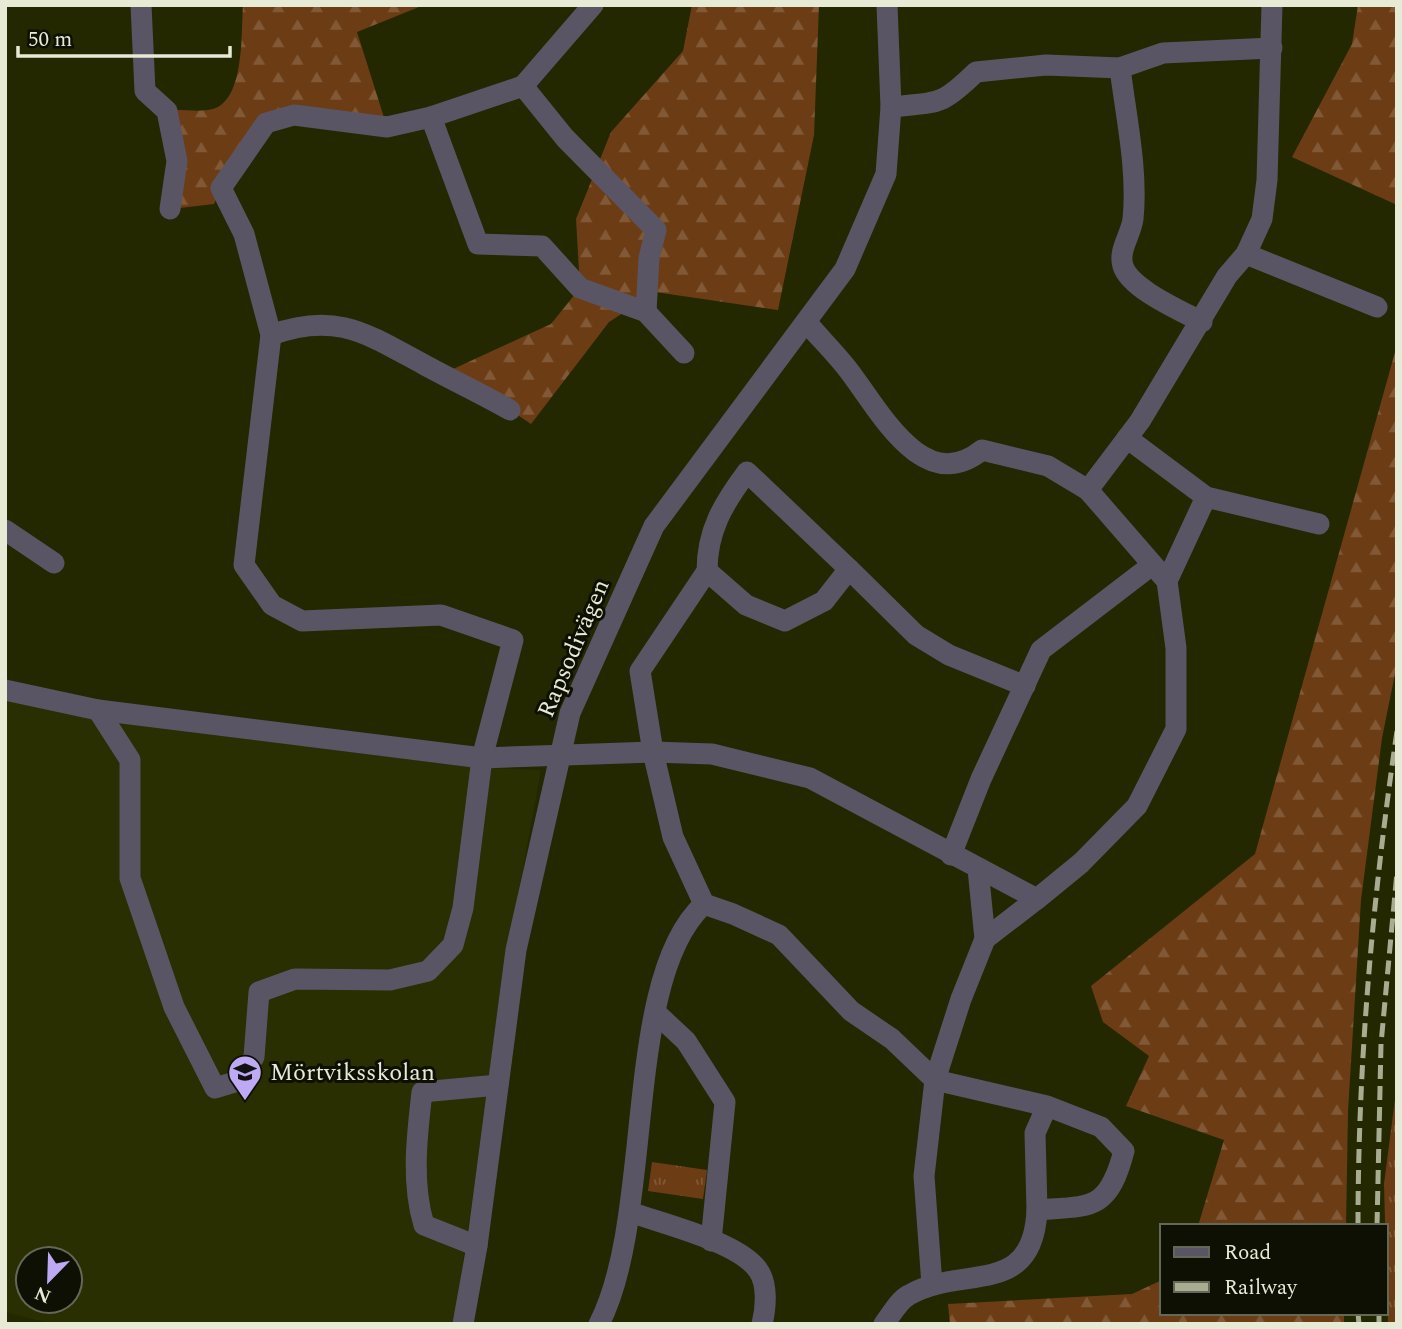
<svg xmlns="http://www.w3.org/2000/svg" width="1402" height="1329" font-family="Spectral,serif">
<defs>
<pattern id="grass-tufts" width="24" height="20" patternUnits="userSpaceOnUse" patternTransform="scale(1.75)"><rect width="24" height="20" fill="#6c3d15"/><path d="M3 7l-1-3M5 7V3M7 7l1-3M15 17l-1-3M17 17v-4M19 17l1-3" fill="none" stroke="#815936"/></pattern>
<pattern id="forest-firs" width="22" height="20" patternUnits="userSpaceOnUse" patternTransform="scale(1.75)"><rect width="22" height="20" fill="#6c3d15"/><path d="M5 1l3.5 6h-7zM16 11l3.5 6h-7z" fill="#815936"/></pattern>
</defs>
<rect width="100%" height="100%" fill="#232801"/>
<path fill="#292f00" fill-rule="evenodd" d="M5,699l86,19 378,49 72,3 -32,176 -55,378h-401l-48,-12zM28,1259h42v42h-42z"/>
<g fill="url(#grass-tufts)">
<polygon points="1397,1084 1397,1324 1388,1324 1384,1184"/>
<polygon points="652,1162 707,1170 703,1199 648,1191"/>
</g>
<g fill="url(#forest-firs)">
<path d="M243,5h181l-67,27 30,95 -121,-4 -45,65 -7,16 -43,5 4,-99c12,0 27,2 38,-1 32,-9 28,-77 30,-104z"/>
<polygon points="692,5 819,5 814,135 778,310 655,292 609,322 531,424 451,370 551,324 580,288 576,219 611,132 683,51"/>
<polygon points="1358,5 1397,5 1397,205 1292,157 1352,44"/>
<polygon points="1397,345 1397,664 1382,738 1361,900 1348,1111 1346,1226 1198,1226 1224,1140 1126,1106 1149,1056 1103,1022 1091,986 1255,854"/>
<polygon points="1162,1280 1162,1313 1344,1313 1344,1324 950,1324 948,1304 1132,1294"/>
</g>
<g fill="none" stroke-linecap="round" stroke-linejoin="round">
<g stroke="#595565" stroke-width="21">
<polyline points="141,5 145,91 167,111 177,161 170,209"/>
<path d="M1120,68c6,49 18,102 13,151 -2,16 -15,31 -10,47 7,23 59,45 79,56"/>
<polyline points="523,86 593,5"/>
<path d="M891,107c49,-5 50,-1 85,-35l70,-7 74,3 43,-15 109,-5"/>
<polyline points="431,117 523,86 565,138 656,230 649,258 646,312"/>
<polyline points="1246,254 1377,307"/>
<path d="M271,335c65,-24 96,-1 152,29 29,16 59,30 87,46"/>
<polyline points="1127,438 1206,497 1319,524"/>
<polyline points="1088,490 1140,421 1227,276 1246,254 1262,219 1267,180 1272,5"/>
<polyline points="5,530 54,563"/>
<polyline points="849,569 916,635 949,655 1025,686"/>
<polyline points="1167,581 1206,497"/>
<path d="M5,690l93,20 384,48 171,-6 59,2 98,24 227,121 44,-36 56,-57 39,-77v-81l-9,-67 -79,-91 -40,-24 -66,-16c-60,48 -104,-43 -136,-83 -12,-15 -26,-29 -39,-44"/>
<polyline points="98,710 130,760 130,878 174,1007 215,1088 238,1081 254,1057 259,992 295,979 390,980 428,971 453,945 463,908 482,758 513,640 441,615 302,621 272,605 244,565 271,335 244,234 221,188 266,123 294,115 387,127 431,117 478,244 542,246 580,288 646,312 684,353"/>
<polyline points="951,855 981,779 1041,650 1152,565"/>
<path d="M704,904l-31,-67 -20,-85 -13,-81 67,-100 39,34 39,16 39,-20 25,-32 -102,-97c-24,32 -40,59 -40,99"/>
<polyline points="985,939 1037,899"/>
<polyline points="656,1013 686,1041 725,1102 711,1241"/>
<path d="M630,1212c33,12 109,30 128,58 10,14 8,38 4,54"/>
<path d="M477,1246l-53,-21c-13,-43 -7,-89 -2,-133l76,-7"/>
<polyline points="932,1285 924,1176 935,1080 961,999 985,939 978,869"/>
<polyline points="463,1324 477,1246 516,950 570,713 654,526 845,269 886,174 891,107 887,5"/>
<path d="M599,1324c56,-108 23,-345 105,-420l29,10 46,21 72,76 41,28 43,41 112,26 54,21 23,24c-16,60 -32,55 -87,59l-2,-77 12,-27"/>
<path d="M884,1324c7,-9 15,-24 25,-29 54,-31 124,4 128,-85"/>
</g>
<g stroke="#a8ad91" stroke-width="5" stroke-dasharray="14 7" stroke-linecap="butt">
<path d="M1358,1226c0,-166 15,-331 39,-495"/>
<polyline points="1377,1226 1381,1044 1397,872"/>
<polyline points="1358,1313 1359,1324"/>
<polyline points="1379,1313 1379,1324"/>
</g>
</g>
<defs>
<g id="school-pin" transform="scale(1.75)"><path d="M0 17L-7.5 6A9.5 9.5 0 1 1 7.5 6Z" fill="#bea9f4" stroke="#0d1002"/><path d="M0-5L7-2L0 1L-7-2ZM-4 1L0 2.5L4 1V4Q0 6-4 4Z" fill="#111"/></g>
</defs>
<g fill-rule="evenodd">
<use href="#school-pin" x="245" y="1072"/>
</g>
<g text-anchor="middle" stroke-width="6" stroke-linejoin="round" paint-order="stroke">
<g font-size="24" fill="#e7ebd5" stroke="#0d1002">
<text transform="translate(573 648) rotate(-67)" y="8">Rapsodivägen</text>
</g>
<g font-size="24" fill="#e7ebd5" stroke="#0d1002" text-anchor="start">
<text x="270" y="1080">Mörtviksskolan</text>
</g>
</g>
<rect width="1402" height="1329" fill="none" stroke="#e7ebd5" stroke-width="14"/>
<rect x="1160" y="1224" width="228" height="91" fill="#0d1002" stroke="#646856" stroke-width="2"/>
<rect x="1174" y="1247" width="35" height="10" fill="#595565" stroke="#646856" stroke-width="2"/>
<text x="1224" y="1259" font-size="21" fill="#e7ebd5">Road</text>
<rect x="1174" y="1282" width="35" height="10" fill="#a8ad91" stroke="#646856" stroke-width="2"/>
<text x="1224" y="1294" font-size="21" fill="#e7ebd5">Railway</text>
<g transform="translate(49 1280) rotate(203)"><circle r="33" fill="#0d1002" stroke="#646856" stroke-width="2"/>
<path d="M0-5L12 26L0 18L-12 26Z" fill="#bea9f4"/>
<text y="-10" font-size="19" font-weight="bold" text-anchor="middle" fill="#e7ebd5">N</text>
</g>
<path d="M18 46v10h212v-10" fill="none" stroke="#e7ebd5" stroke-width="3.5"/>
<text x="28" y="46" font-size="21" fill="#e7ebd5" stroke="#0d1002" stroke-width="5" paint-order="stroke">50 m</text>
</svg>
